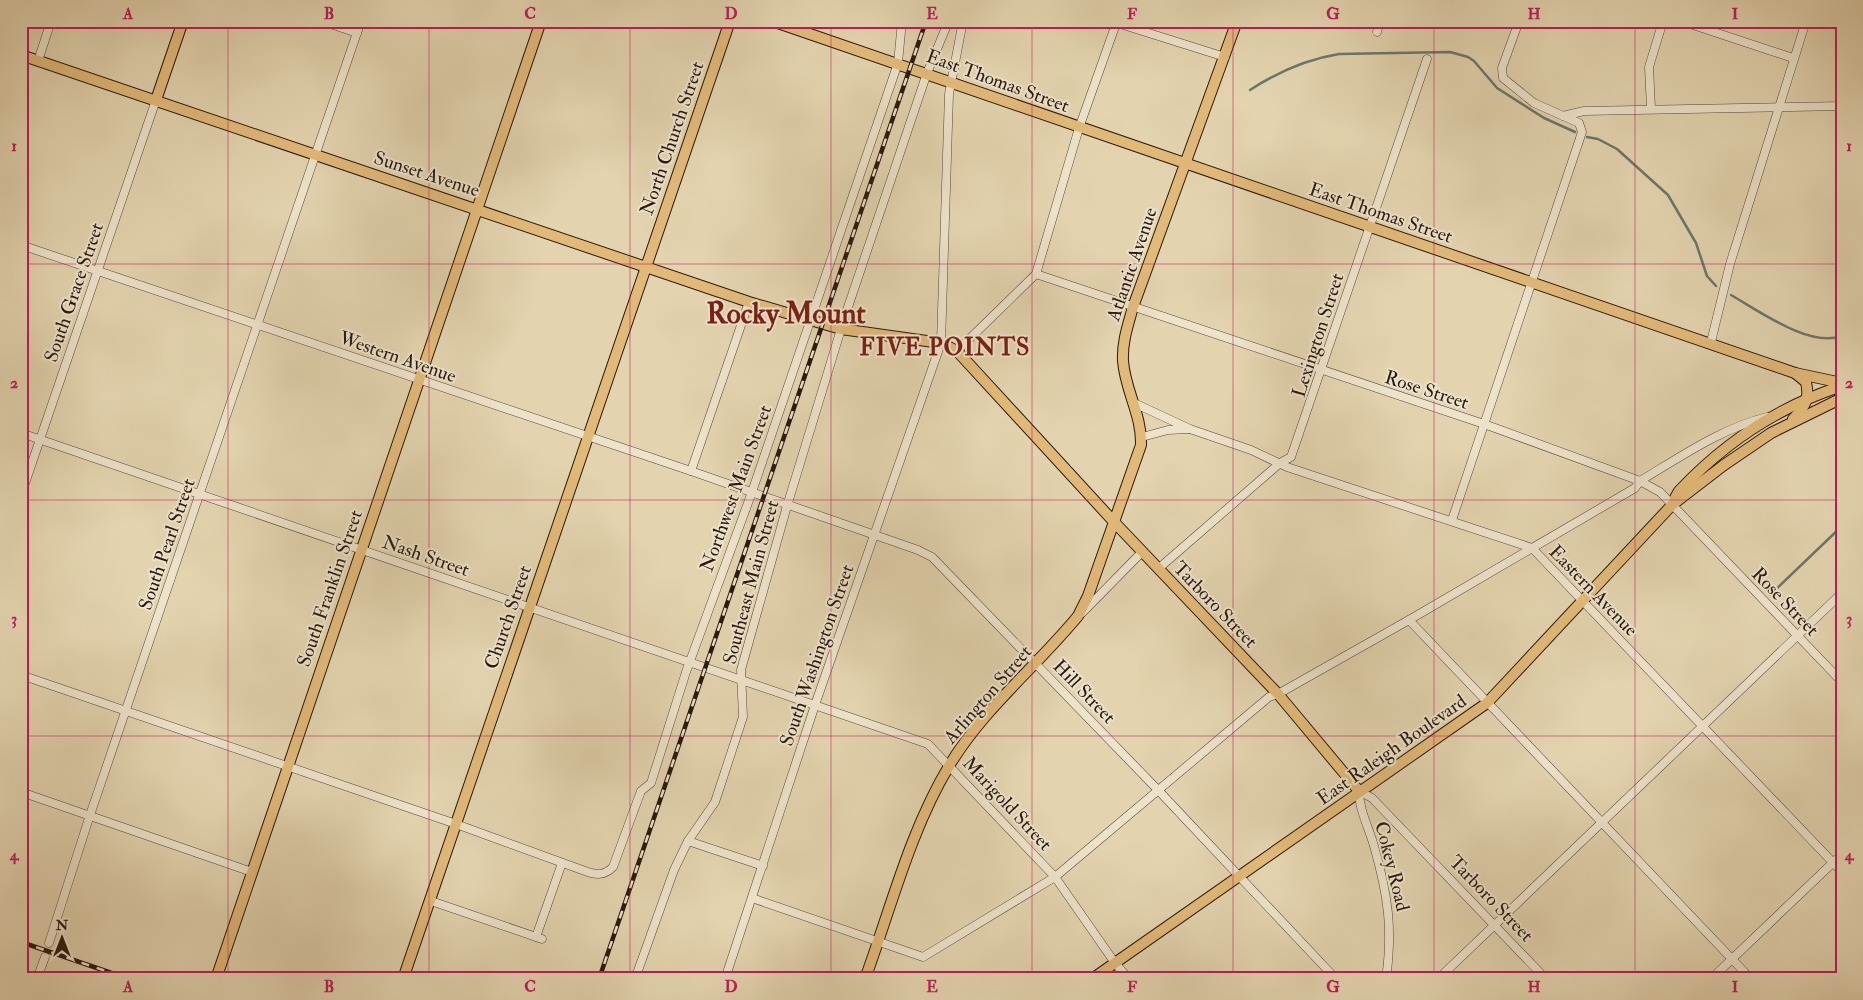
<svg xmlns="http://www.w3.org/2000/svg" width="1863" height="1000" font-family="'IM FELL Double Pica',serif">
<rect width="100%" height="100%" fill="#e3d4af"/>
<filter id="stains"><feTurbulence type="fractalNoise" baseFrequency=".004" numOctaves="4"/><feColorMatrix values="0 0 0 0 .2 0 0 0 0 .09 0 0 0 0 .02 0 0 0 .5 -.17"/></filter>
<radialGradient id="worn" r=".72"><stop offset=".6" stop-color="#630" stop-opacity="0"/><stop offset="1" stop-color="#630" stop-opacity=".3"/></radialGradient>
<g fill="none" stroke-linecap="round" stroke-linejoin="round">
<g stroke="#6a786d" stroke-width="2.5">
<path d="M1250,90c26,-17 58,-31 89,-36l111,-2 18,5 6,4 23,27 47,30 31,14"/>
<polyline points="1587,137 1598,139 1617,149 1668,195 1696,243 1707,276 1716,286"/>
<path d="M1731,295c28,16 79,53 111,41"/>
<polyline points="1770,595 1842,526"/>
</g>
<g stroke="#584737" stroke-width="9">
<g id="minor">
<polyline points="322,21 357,33"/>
<polyline points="1681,21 1793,58"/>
<polyline points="1827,21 1842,25"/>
<polyline points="1117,23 1225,57"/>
<polyline points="1377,32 1380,21"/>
<polyline points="38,61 51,21"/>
<polyline points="1651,108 1649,67 1663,21"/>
<polyline points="1563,116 1584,111 1842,106"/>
<polyline points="21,245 691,471 918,550 932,557 1158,790 1336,979"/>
<polyline points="1036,274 1079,128 1117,21"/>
<polyline points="1711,342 1730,264 1806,21"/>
<polyline points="957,351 1036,274 1484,424 1640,481 1660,492 1842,682"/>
<polyline points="1134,403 1190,429 1251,450 1287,467 1532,548 1842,872"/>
<polyline points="21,433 928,744 1055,877 1115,963 1129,979"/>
<polyline points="1142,437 1168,430 1189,429"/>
<polyline points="691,471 749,302"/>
<polyline points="21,495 156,100"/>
<polyline points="1452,520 1582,132 1579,123 1534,103 1503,78 1502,68 1519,21"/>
<polyline points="1158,569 1280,463 1291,457 1427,59"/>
<polyline points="1082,613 1142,552"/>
<polyline points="1409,620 1751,979"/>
<path d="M21,675l435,149 129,47c11,4 19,5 28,-4l28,-76 10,-8 35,-111 66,-180 146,-429 4,-42"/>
<polyline points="21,792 252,872"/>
<polyline points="688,841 763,866"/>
<path d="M752,898l171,59 132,-80 214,-180 9,-3 131,-74 226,-132 5,-7c40,-24 82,-53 127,-64"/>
<polyline points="431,901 542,939"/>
<polyline points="536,937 562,863"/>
<polyline points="49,943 90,815 361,21"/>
<polyline points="37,979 45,957"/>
<polyline points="635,979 674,870 688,841 715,802 743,717 741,670 787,506 845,316 927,73 947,25 951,23 963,25"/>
<polyline points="725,979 815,705 941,343 949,94 963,21"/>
<path d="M1386,979c7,-50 2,-84 -12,-133 -5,-18 -15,-36 -15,-55l13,7 174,181"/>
<polyline points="1438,979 1842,593"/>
<polyline points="1711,979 1842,854"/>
</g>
</g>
<g stroke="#29180f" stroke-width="12">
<g id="major">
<polyline points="772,21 1795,373 1842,383"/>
<polyline points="21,55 749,302 841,329 941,343 957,351 1115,523 1278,694 1359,791"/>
<polyline points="156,100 183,21"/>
<path d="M1793,419c12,-12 17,-20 13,-37l-11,-9"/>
<path d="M1675,498l4,-7c46,-49 98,-84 163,-105"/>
<polyline points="216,979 541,21"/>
<polyline points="403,979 730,21"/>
<path d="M865,979c26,-71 45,-148 84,-213 34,-57 87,-99 129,-150l10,-20 53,-151c1,-30 -16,-55 -18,-84 -1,-19 5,-36 10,-54l104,-286"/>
<polyline points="1092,979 1487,703 1672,505 1724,465 1771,433 1842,398"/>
</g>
</g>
<use href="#minor" stroke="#ede3cb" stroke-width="8"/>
<use href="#major" stroke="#e2ba78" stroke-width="10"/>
<g stroke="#29180f" stroke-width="4.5">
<g id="rail">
<polyline points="21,942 129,979"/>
<polyline points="599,979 926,21"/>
</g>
</g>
<use href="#rail" stroke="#ede3cb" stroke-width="2.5" stroke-dasharray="8" stroke-linecap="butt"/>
</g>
<path fill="none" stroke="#c2185b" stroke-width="1" stroke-opacity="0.55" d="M228,21v958M429,21v958M630,21v958M831,21v958M1032,21v958M1233,21v958M1434,21v958M1635,21v958M21,264h1821M21,500h1821M21,736h1821"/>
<g text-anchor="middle" stroke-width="4" stroke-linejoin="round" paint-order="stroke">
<g font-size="19" fill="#29180f" stroke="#ede3cb">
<text transform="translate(998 80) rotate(20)" y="7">East Thomas Street</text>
<text transform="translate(671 138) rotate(-71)" y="7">North Church Street</text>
<text transform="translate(427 173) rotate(18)" y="7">Sunset Avenue</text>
<text transform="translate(1381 212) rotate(19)" y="7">East Thomas Street</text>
<text transform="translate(1131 264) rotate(-71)" y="7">Atlantic Avenue</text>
<text transform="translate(73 292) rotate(-71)" y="7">South Grace Street</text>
<text transform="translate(1317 335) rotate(-72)" y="7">Lexington Street</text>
<text transform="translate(398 356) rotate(19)" y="7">Western Avenue</text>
<text transform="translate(1427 389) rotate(18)" y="7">Rose Street</text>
<text transform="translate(735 488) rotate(-70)" y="7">Northwest Main Street</text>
<text transform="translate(166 544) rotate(-71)" y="7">South Pearl Street</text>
<text transform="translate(426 555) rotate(19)" y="7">Nash Street</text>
<text transform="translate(750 582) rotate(-75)" y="7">Southeast Main Street</text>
<text transform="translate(329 588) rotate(-71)" y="7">South Franklin Street</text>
<text transform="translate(1594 590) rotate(46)" y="7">Eastern Avenue</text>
<text transform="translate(1786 601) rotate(46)" y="7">Rose Street</text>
<text transform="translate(1216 604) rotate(46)" y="7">Tarboro Street</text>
<text transform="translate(507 617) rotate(-71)" y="7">Church Street</text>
<text transform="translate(816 655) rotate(-71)" y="7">South Washington Street</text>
<text transform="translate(1085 691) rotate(46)" y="7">Hill Street</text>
<text transform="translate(987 694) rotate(-49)" y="7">Arlington Street</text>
<text transform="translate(1391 749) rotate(-35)" y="7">East Raleigh Boulevard</text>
<text transform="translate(1008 803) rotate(47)" y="7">Marigold Street</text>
<text transform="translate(1393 866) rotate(76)" y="7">Cokey Road</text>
<text transform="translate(1492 898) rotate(46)" y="7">Tarboro Street</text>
</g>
<g font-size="24" font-weight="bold" letter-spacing="1" fill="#7a1f14" stroke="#ede3cb">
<text x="945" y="355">FIVE POINTS</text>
</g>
<g font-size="29" font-weight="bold" fill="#7a1f14" stroke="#ede3cb">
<text x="786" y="323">Rocky Mount</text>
</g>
</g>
<rect width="1863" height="1000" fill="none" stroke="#e3d4af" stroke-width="55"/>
<g transform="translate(62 938)" stroke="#ede3cb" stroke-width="4" paint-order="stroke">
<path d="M0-4L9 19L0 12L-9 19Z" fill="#29180f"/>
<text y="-8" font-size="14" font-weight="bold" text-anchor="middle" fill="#29180f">N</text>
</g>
<rect x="28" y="28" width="1808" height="944" fill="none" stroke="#c2185b" stroke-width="2"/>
<g font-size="16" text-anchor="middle" font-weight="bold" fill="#c2185b">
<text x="128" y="19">A</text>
<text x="329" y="19">B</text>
<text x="530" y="19">C</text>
<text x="731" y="19">D</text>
<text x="932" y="19">E</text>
<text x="1132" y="19">F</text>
<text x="1333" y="19">G</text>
<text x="1534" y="19">H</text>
<text x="1735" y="19">I</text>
<text x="14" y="151">1</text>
<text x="1849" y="151">1</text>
<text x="14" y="388">2</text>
<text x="1849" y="388">2</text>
<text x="14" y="624">3</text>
<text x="1849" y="624">3</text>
<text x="14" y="860">4</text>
<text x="1849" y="860">4</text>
<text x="128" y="992">A</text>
<text x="329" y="992">B</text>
<text x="530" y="992">C</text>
<text x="731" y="992">D</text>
<text x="932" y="992">E</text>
<text x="1132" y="992">F</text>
<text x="1333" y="992">G</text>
<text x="1534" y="992">H</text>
<text x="1735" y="992">I</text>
</g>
<rect width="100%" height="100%" filter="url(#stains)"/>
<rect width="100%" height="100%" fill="url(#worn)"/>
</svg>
